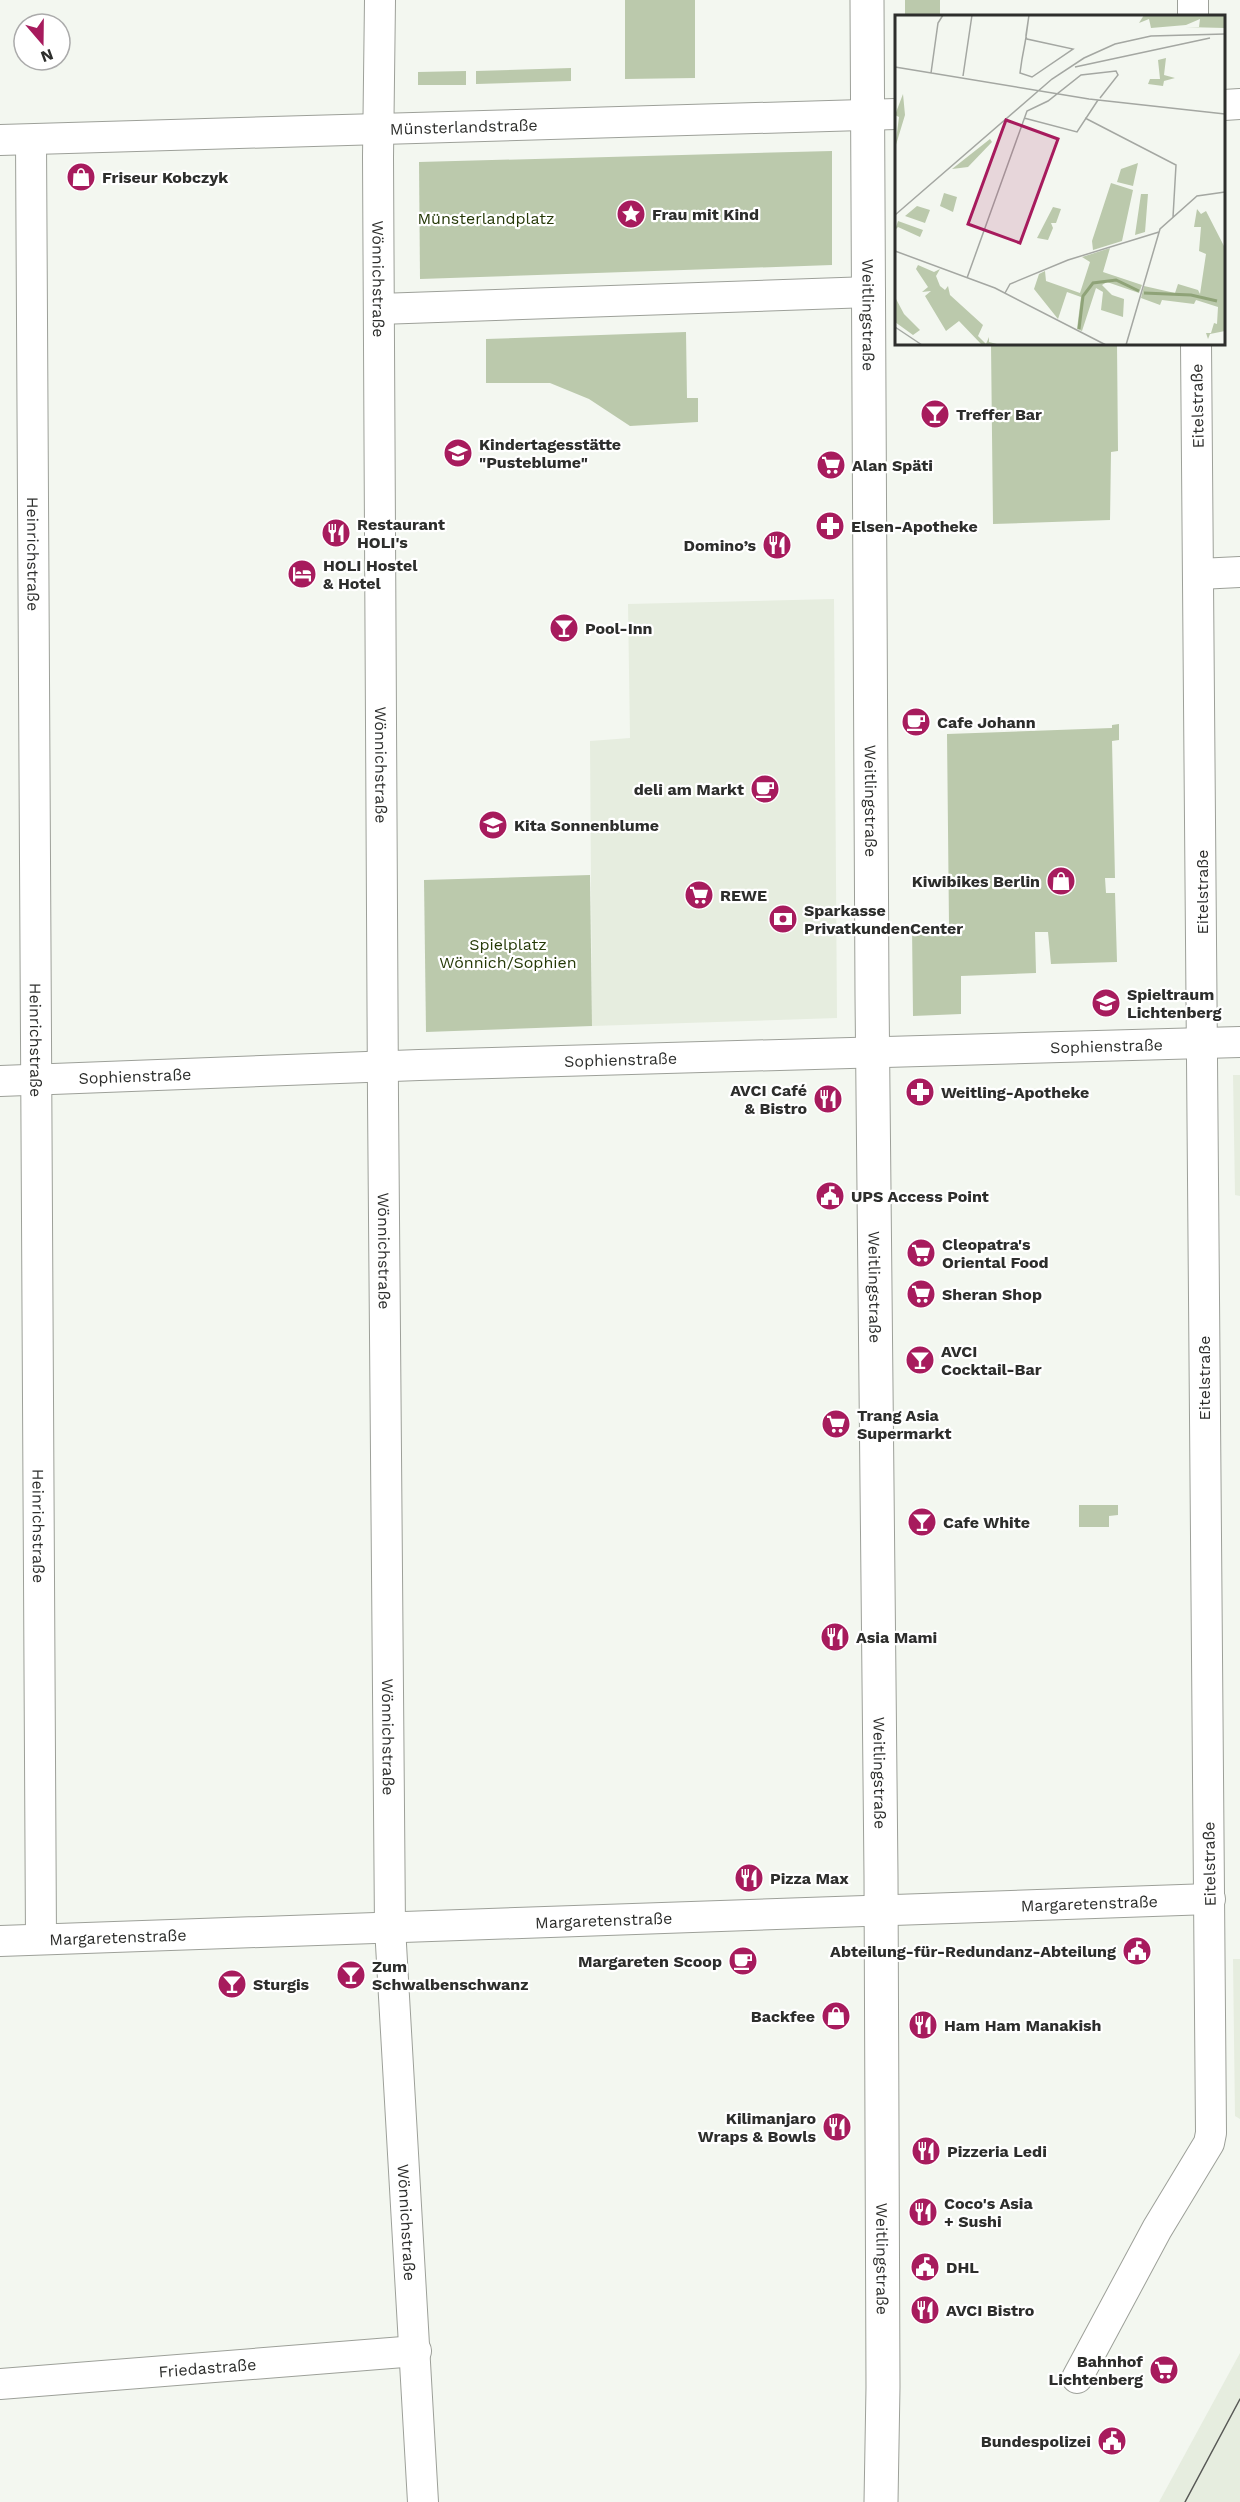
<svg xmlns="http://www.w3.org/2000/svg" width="1240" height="2502" font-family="'Work Sans',sans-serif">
<rect width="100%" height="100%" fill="#f3f7f0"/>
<g fill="#e6eddf">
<polygon points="834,599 837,1018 592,1026 590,741 630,738 628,604"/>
<polygon points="1233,1075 1240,1075 1240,1196 1235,1195"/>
<polygon points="1233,1959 1240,1959 1240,2123 1240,2119 1235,2116"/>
<polygon points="1240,2353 1240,2502 1159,2502"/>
</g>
<g fill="#bbc9ac">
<polygon points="625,0 695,0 695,78 625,79"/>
<rect x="905" y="0" width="35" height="16"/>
<polygon points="571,68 571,81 476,84 476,71"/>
<polygon points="466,71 466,85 418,85 418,72"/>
<polygon points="832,151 832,265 420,279 419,162"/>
<polygon points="686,332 687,398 698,398 698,422 630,426 589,399 550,383 486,383 486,339"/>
<polygon points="991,344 1117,344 1118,451 1111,452 1110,520 993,524"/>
<polygon points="1119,724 1119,740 1112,741 1115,878 1105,878 1106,893 1115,893 1117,962 1051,964 1048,932 1035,932 1036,973 961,976 961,1014 913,1016 912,926 949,925 947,734 1112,728 1112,725"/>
<polygon points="590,875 592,1026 426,1032 424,880"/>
<polygon points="1079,1505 1118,1505 1118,1515 1109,1516 1109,1527 1079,1527"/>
</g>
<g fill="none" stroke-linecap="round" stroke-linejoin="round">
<g stroke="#9da099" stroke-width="32">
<g id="street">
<path id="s1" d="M380,0l-2,157 5,942 7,828 33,575"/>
<polyline points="1193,0 1193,16"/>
<polyline points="1224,105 1240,104"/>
<path id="s2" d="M0,140l896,-26"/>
<path id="s3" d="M31,140l10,1799"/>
<polyline points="379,309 870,292"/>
<polyline points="1199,574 1240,572"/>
<path id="s4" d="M0,1081l419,-16 821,-23"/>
<path id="s5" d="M0,1941l1210,-42"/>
<polyline points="1077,2378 1157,2229 1209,2143 1211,2133 1196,344"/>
<path id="s6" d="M0,2384l416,-33"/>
</g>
</g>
<g stroke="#9da099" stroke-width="35">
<g id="secondary">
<path id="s7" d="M867,0l5,995 9,881 2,511 -2,115"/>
</g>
</g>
<use href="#street" stroke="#fff" stroke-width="30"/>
<use href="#secondary" stroke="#fff" stroke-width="33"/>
<polyline stroke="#575855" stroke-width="1.5" points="1185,2502 1240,2399"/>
</g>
<defs>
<g id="shop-disc" transform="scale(1.5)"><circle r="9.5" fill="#a71b5d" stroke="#fff"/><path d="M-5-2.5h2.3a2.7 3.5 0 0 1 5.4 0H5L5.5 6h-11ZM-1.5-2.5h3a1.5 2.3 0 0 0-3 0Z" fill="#fff"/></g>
<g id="sight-disc" transform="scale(1.5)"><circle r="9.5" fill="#a71b5d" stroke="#fff"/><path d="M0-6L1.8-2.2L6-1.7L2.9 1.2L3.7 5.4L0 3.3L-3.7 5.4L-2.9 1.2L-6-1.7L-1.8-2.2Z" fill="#fff"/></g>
<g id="bar-disc" transform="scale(1.5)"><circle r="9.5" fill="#a71b5d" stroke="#fff"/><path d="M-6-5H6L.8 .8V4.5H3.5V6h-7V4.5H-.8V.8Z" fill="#fff"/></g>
<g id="school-disc" transform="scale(1.5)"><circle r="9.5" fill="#a71b5d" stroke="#fff"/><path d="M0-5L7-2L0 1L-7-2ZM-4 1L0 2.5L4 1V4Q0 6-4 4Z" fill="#fff"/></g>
<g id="supermarket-disc" transform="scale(1.5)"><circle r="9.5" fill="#a71b5d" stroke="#fff"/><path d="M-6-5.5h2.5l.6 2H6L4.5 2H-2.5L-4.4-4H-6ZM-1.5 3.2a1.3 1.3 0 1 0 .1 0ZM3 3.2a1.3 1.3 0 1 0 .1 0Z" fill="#fff"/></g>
<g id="pharmacy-disc" transform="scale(1.5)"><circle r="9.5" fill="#a71b5d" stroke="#fff"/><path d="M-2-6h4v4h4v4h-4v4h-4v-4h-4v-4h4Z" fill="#fff"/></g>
<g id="restaurant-disc" transform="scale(1.5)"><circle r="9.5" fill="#a71b5d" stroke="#fff"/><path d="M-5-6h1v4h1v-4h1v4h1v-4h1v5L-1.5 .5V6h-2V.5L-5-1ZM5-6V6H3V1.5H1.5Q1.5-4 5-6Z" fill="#fff"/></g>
<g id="hotel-disc" transform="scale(1.5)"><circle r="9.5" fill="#a71b5d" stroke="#fff"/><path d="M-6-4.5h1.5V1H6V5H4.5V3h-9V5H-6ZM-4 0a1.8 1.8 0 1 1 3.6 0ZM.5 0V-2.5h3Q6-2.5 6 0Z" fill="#fff"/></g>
<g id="cafe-disc" transform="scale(1.5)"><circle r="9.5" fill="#a71b5d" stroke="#fff"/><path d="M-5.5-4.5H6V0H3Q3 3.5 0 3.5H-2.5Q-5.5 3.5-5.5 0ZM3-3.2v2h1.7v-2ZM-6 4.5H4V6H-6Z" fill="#fff"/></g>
<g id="bank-disc" transform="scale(1.5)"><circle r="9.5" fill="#a71b5d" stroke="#fff"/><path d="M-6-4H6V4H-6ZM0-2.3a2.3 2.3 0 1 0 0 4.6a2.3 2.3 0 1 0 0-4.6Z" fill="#fff"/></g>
<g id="civic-disc" transform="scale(1.5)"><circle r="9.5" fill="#a71b5d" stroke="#fff"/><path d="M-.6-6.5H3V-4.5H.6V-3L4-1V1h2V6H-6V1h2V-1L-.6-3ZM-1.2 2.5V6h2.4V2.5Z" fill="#fff"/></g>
</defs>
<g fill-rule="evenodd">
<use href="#shop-disc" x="81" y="177"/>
<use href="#sight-disc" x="631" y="214"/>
<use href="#bar-disc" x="935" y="414"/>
<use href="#school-disc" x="458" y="453"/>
<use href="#supermarket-disc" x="831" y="465"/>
<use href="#pharmacy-disc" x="830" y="526"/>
<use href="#restaurant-disc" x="336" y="533"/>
<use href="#restaurant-disc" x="777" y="545"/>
<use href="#hotel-disc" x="302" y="574"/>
<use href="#bar-disc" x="564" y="628"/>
<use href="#cafe-disc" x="916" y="722"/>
<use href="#cafe-disc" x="765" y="789"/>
<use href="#school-disc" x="493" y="825"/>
<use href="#shop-disc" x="1061" y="881"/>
<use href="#supermarket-disc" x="699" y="895"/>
<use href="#bank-disc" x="783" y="919"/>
<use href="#school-disc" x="1106" y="1003"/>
<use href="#pharmacy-disc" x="920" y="1092"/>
<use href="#restaurant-disc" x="828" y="1099"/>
<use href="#civic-disc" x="830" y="1196"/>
<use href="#supermarket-disc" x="921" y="1253"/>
<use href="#supermarket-disc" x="921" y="1294"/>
<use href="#bar-disc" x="920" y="1360"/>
<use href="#supermarket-disc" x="836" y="1424"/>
<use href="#bar-disc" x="922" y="1522"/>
<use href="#restaurant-disc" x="835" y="1637"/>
<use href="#restaurant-disc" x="749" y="1878"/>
<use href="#civic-disc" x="1137" y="1951"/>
<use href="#cafe-disc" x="743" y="1961"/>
<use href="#bar-disc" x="351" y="1975"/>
<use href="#bar-disc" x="232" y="1984"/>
<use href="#shop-disc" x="836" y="2016"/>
<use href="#restaurant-disc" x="923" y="2025"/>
<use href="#restaurant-disc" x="837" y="2127"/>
<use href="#restaurant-disc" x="926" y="2151"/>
<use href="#restaurant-disc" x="923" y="2212"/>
<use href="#civic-disc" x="925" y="2267"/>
<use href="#restaurant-disc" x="925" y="2310"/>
<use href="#supermarket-disc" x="1164" y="2370"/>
<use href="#civic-disc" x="1112" y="2441"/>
</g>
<g text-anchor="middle" stroke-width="4.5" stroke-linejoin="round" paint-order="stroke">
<g font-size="16" fill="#2d2e2c" stroke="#fff">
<text dy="6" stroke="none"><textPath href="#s2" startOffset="464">Münsterlandstraße</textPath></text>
<text dy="6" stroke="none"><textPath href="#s1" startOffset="279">Wönnichstraße</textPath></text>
<text dy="6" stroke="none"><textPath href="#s7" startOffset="315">Weitlingstraße</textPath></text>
<text transform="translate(1197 406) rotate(-91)" y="6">Eitelstraße</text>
<text dy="6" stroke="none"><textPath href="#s3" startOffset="414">Heinrichstraße</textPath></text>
<text dy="6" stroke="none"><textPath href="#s1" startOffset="765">Wönnichstraße</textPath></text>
<text dy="6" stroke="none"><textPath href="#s7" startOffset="801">Weitlingstraße</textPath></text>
<text transform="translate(1202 892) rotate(-90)" y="6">Eitelstraße</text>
<text dy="6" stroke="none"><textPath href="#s3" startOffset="900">Heinrichstraße</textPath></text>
<text dy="6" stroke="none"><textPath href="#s4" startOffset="1107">Sophienstraße</textPath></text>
<text dy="6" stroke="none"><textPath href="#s4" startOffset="621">Sophienstraße</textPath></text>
<text dy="6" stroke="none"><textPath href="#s4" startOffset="135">Sophienstraße</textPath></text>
<text dy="6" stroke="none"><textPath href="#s1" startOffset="1251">Wönnichstraße</textPath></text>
<text dy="6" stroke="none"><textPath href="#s7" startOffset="1287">Weitlingstraße</textPath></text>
<text transform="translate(1204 1378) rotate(-90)" y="6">Eitelstraße</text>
<text dy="6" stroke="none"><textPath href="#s3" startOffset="1386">Heinrichstraße</textPath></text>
<text dy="6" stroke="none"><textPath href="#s1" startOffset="1737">Wönnichstraße</textPath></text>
<text dy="6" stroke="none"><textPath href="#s7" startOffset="1773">Weitlingstraße</textPath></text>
<text transform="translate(1209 1864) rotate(-91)" y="6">Eitelstraße</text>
<text dy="6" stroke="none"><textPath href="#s5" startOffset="1090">Margaretenstraße</textPath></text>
<text dy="6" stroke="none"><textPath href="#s5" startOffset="604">Margaretenstraße</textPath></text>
<text dy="6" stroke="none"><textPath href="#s5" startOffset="118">Margaretenstraße</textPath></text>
<text dy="6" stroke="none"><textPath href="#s1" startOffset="2223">Wönnichstraße</textPath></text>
<text dy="6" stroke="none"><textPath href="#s7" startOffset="2259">Weitlingstraße</textPath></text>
<text dy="6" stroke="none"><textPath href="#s6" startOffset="208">Friedastraße</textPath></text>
</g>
<g font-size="16" font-weight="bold" fill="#2d2e2c" stroke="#fff" text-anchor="start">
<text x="102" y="183">Friseur Kobczyk</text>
<text x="652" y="220">Frau mit Kind</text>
<text x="956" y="420">Treffer Bar</text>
<text x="479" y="450">Kindertagesstätte<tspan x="479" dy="18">"Pusteblume"</tspan></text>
<text x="852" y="471">Alan Späti</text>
<text x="357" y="530">Restaurant<tspan x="357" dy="18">HOLI's</tspan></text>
<text x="851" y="532">Elsen-Apotheke</text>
<text x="756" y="551" text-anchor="end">Domino’s</text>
<text x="323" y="571">HOLI Hostel<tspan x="323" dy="18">&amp; Hotel</tspan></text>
<text x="585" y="634">Pool-Inn</text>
<text x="937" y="728">Cafe Johann</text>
<text x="744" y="795" text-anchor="end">deli am Markt</text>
<text x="514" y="831">Kita Sonnenblume</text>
<text x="1040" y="887" text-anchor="end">Kiwibikes Berlin</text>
<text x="720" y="901">REWE</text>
<text x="804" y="916">Sparkasse<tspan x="804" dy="18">PrivatkundenCenter</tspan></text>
<text x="1127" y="1000">Spieltraum<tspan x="1127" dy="18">Lichtenberg</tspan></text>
<text x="807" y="1096" text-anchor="end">AVCI Café<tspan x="807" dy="18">&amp; Bistro</tspan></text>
<text x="941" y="1098">Weitling-Apotheke</text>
<text x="851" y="1202">UPS Access Point</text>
<text x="942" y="1250">Cleopatra's<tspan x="942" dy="18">Oriental Food</tspan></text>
<text x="942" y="1300">Sheran Shop</text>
<text x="941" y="1357">AVCI<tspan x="941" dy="18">Cocktail-Bar</tspan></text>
<text x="857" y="1421">Trang Asia<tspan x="857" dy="18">Supermarkt</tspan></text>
<text x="943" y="1528">Cafe White</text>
<text x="856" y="1643">Asia Mami</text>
<text x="770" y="1884">Pizza Max</text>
<text x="1116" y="1957" text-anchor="end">Abteilung-für-Redundanz-Abteilung</text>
<text x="722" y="1967" text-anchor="end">Margareten Scoop</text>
<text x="372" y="1972">Zum<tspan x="372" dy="18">Schwalbenschwanz</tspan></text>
<text x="253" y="1990">Sturgis</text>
<text x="815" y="2022" text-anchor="end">Backfee</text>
<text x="944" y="2031">Ham Ham Manakish</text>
<text x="816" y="2124" text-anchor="end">Kilimanjaro<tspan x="816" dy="18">Wraps &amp; Bowls</tspan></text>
<text x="947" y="2157">Pizzeria Ledi</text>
<text x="944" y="2209">Coco's Asia<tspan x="944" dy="18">+ Sushi</tspan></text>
<text x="946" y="2273">DHL</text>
<text x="946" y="2316">AVCI Bistro</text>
<text x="1143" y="2367" text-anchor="end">Bahnhof<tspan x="1143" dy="18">Lichtenberg</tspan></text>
<text x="1091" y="2447" text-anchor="end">Bundespolizei</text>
</g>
<g font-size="16" fill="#253907" stroke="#fff">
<text x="486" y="224">Münsterlandplatz</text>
<text x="508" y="950">Spielplatz<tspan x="508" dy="18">Wönnich/Sophien</tspan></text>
</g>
</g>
<g transform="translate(895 15)">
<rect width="330" height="330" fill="#f3f7f0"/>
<path d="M249,0h81v13l-40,-1h14l1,-8 -14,6 -35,3 -2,-9 -10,4zM271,43l-2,17 11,3 -11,3 -1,5 -15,-2 2,-5h10l-2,-19zM8,79l2,21 -10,33 4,-31 -4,-2zM95,124l2,3 -24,25 -16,2zM243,148l-5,23 -16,-4 4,-13zM216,168l22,7 -11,51 -29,9 -1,-9zM49,178l13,4 -4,15 -13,-6zM246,179h7l-3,38 -10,3zM22,191l13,4 -5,13 -20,-7zM158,192l8,2 -5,14h-5l2,5 -5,12 -11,-2zM302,194l4,5 5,-3 19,37v83l-15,3 -2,5 -2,-6h5l3,-10 3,1 1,-17 -22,-7 -2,4 -32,-4 -2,5 -19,-7 3,-12 31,7 3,-9 20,6 2,4 6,-40 -7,-3 2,-24h-7zM3,206l25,9 -3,7 -22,-10 -3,3zM215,233l-7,24 39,13 -3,8 -32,-11 -5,3 10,10 12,4 -1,18 -22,-7 2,-18 -7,-4 -14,43 -5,-2 4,-32 -14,-5 -9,27 -24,-30 5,-15 6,-3 1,10 34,12 10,-31 -8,-5zM23,250l16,7 6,-3 -4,7 4,10 5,4 3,-4 2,9 33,30 -5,11 8,8 3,-7v5l12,3h-19l-23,-24 -13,10 -21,-35 6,-5 -9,1 6,-5 -12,-18zM0,282l9,17 16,16 -7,5 -18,-13z" fill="#bbc9ac"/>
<path fill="none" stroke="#8fa378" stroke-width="3" d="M249,278l47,2 26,6M184,314l4,-33 10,-13 23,-3 23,11"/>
<path fill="none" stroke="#a4a7a2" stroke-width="1.5" d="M134,0l-3,20v2l1,2 46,10 -41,28 -12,-4 2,-14 3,-16 1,-6 3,-22M0,52l194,32 136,15M180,52l135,-29M36,58l7,-50 5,-8M68,61l9,-61M129,103l53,14 21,-32M190,103l91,47 -3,52M0,200l157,-136 32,-21 31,-14 36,-8 74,-2M0,236l100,37 111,57M72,263l60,-167 21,-10 33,-26 35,-4 2,4 -18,23M110,278l5,-9 58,-24 91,-28M0,312l27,18M231,330l34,-116 37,-33 28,-4"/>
<path fill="#a71b5d" fill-opacity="0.15" stroke="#a71b5d" stroke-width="3" d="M111,105l52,19 -38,104 -52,-19z"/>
<rect width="330" height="330" fill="none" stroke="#2d2e2c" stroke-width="3"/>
</g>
<g transform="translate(42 42) rotate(160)"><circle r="28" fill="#ffffff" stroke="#ababab" stroke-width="1.5"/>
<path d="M0-4.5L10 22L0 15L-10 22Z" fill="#a71b5d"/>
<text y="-9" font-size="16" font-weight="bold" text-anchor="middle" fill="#2d2e2c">N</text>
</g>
</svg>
